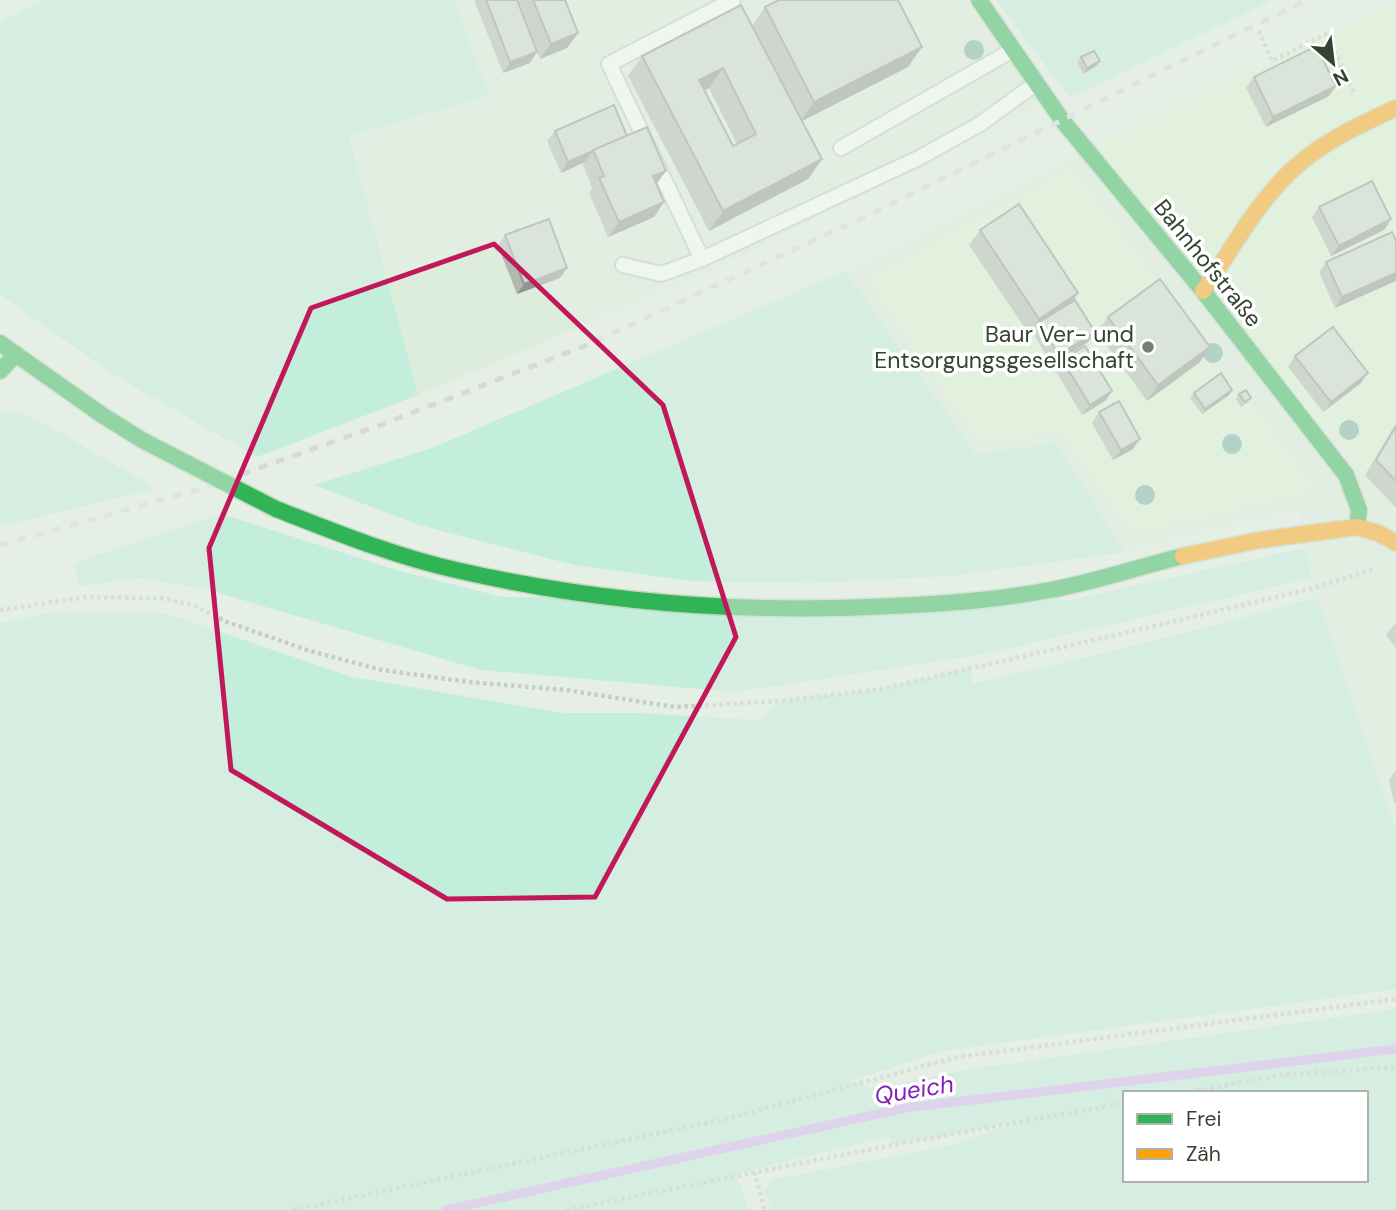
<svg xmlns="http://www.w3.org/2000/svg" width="1396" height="1210" font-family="'DM Sans',sans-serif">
<rect width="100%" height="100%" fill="#e6efe5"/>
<g fill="#ddeddb">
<polygon points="454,0 979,0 1048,102 703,275 418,395 349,135 489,96"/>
<polygon points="1083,153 1107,187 1396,511 1396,830 1317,598 1298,511 1125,552 1057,443 976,454 845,271"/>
</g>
<g fill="#dcf4d5">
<polygon points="1396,0 1396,510 1120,188 1093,148"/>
<polygon points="1073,169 1315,490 1133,533 1061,432 980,443 868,278"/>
</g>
<g fill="#c2eedb" fill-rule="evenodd">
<polygon points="44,0 454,0 489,96 349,136 418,395 257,457 117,377 0,295 0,21"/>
<polygon points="996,0 1272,0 1070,98"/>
<polygon points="845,271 976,454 1056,443 1125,552 951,576 814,583 692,581 574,565 419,525 314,485 432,448"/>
<polygon points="15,412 40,421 157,489 0,526 0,413"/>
<polygon points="222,514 396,570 502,597 1070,600 1306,548 1312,578 979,655 735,692 481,670 205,589 138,578 79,586 74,563"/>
<path d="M1317,598l79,232v159l-454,62 -92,30 24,8 91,-19 431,-61v201h-625l-7,-19 8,-11 183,-36 64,-22 -127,23 -3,-9 -153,38 13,36h-749v-587l48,-10h117l187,64 211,36h76l119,7 24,-19 99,-12 88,-21 5,16 198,-48zM1125,1093h241v87h-241z"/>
</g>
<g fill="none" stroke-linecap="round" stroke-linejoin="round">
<polyline stroke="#d7aff2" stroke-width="9" points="446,1210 905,1108 1396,1049"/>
<g stroke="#c4cdc2" stroke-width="18">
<g id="lane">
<polyline points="841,148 1011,51"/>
<polyline points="702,259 609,64 733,0"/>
<polyline points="623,265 661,274 702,259 919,158 980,124 1035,84"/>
</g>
</g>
<g stroke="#c2d5c1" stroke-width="19">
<g id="fast">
<polyline points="979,0 1062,120 1203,291 1346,475 1359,510 1357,527"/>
<polyline points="0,343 102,415 142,440"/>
<polyline points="0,371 16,354"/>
<path d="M276,509c59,23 118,47 180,61 143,33 289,44 436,36 52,-2 106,-6 158,-16 45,-8 88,-23 133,-34"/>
</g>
</g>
<g stroke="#c2d5c1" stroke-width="19">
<g id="slow">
<path d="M1203,291c29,-41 53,-88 90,-122 30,-28 67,-44 103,-61"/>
<polyline points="1183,556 1260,540 1357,527 1378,533 1396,543"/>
</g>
</g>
<g stroke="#c6cdc5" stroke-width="4.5" stroke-dasharray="3.5 3.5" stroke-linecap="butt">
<polyline points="1259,31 1272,61 1326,34 1354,92"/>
<polyline points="0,610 87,597 163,598 195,606 227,622 310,651 382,670 469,682 566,690 675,707 782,701 881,689 1155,626 1314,588 1375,569"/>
<polyline points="1183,1093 1281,1075 1396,1067"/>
<polyline points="754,1172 765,1210"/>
<polyline points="293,1210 725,1119 958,1057 1396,999"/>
<polyline points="566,1210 892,1145 1125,1103"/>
</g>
<use href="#lane" stroke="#fbfdfb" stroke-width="14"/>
<use href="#fast" stroke="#30b455" stroke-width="16"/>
<use href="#slow" stroke="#ff9f0a" stroke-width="16"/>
<polyline stroke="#d7d8d7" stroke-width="5" stroke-dasharray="9 9" stroke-linecap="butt" points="0,545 197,490 383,424 587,345 871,214 1306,0"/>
<g stroke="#c2d5c1" stroke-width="19" stroke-linecap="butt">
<polyline id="fast-bridge" points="142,440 276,509"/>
</g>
<use href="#fast-bridge" stroke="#30b455" stroke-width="16"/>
</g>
<g fill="#79afa2">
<circle cx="974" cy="50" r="10"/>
<circle cx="1213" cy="353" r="10"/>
<circle cx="1349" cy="430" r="10"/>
<circle cx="1232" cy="444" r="10"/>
<circle cx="1145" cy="495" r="10"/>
</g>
<g fill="#b1b9af" fill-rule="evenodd">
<polygon points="474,0 565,0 578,33 567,48 540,59 529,32 530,63 503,73"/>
<path d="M765,7l143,60 -106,54 20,38 -14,20 -99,52 -81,-155 14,-20 110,-30zM709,88l28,56 -4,2 -28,-56z"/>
<polygon points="1081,57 1100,61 1096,66 1083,74 1077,62"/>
<polygon points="1254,77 1329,96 1266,127 1246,88"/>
<polygon points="555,131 627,135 657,184 664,202 654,217 608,237 589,193 592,188 583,165 585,162 561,173 547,141"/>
<polygon points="1319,207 1391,219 1384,230 1331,256 1312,217"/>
<polygon points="980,230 1078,293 1073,301 1095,332 1088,342 1052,365 1032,332 1029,334 969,245"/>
<polygon points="1392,232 1335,308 1319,272 1326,262"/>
<polygon points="505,235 567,268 560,278 517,294 498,246"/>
<polygon points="1108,317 1210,347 1200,362 1147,401 1097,332"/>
<polygon points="1295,356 1361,383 1323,412 1288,367"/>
<polygon points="1062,360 1112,391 1105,401 1082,415 1055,370"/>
<polygon points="1232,390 1229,395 1202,414 1190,398 1194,393"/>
<polygon points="1239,394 1251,398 1247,403 1241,407 1236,399"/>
<polygon points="1099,412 1133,449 1113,460 1092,423"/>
<polygon points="1396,423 1396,508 1365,475"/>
<polygon points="1396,622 1396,648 1386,635"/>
<polygon points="1396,770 1396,803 1394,803 1389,780"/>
</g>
<g fill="#90968f">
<polygon points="578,33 567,48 540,59 551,44"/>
<polygon points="922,47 908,67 800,122 814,102"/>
<polygon points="537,52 530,63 503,73 510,62"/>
<polygon points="1100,61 1096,66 1083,74 1087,68"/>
<polygon points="723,68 709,88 686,100 699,80"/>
<polygon points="1336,86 1329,96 1266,127 1273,117"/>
<polygon points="592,152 585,162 561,173 568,162"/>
<polygon points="822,159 808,179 709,231 723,211"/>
<polygon points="666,171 655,186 653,176"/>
<polygon points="664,202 654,217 608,237 619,222"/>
<polygon points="1391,219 1384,230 1331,256 1339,246"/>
<polygon points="567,268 560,278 517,294 524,284"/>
<polygon points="1396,273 1396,281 1335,308 1342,297"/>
<polygon points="1078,293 1068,308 1038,323 1032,332 1029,334 1039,319"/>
<polygon points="1095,332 1088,342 1052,365 1059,355"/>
<polygon points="1210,347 1200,362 1147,401 1158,385"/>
<polygon points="1368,373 1361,383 1323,412 1331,402"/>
<polygon points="1232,390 1229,395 1202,414 1205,409"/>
<polygon points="1112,391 1105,401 1082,415 1090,405"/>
<polygon points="1140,439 1133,449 1113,460 1121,450"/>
</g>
<g fill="#ced7cc" stroke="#90968f" stroke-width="2" fill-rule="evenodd">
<polygon points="486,0 517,0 537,52 510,62"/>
<polygon points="533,0 565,0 578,33 551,44"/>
<polygon points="779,0 898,0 922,47 814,102 765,7"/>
<path d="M741,5l81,154 -99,52 -81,-155zM723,68l33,66 -23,12 -34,-66z"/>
<polygon points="1316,46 1336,86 1273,117 1254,77"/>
<polygon points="1094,51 1100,61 1087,68 1081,57"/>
<polygon points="614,105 627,136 568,162 555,131"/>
<polygon points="647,127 666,171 653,176 664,202 619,222 599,178 604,176 593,150"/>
<polygon points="1372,181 1391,219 1339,246 1319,207"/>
<polygon points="1019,204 1078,293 1039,319 980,230"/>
<polygon points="549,219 567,268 524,284 505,235"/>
<polygon points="1392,232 1396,241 1396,273 1342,297 1326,262"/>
<polygon points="1160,279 1210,347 1158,385 1108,317"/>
<polygon points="1075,300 1095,332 1059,355 1038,323"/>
<polygon points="1333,327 1368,373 1331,402 1295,356"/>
<polygon points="1085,346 1112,391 1090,405 1062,360"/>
<polygon points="1221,373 1232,390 1205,409 1194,393"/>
<polygon points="1246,390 1251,398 1245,402 1239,394"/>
<polygon points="1119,401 1140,439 1121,450 1099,412"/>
<polygon points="1396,426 1396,481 1376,460"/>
</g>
<path d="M0 0H1396V1210H0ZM494,244l169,161 73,232 -141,260 -148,2 -216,-129 -22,-222 102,-240z" fill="#e6efe5" fill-opacity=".55" fill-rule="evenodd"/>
<path fill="none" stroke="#c2185b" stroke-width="5" stroke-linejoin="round" d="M494,244l169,161 73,232 -141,260 -148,2 -216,-129 -22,-222 102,-240z"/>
<circle fill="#738070" stroke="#fff" stroke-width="2.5" cx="1148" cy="347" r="7"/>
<g text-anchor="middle" stroke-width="7" stroke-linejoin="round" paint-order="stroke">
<g font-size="23" fill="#354431" stroke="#fff">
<text transform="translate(1208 263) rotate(51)" y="8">Bahnhofstraße</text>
</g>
<g font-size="23" fill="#354431" stroke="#fff" text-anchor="end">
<text x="1134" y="342">Baur Ver- und<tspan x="1134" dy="26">Entsorgungsgesellschaft</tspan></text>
</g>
<g font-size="24" font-style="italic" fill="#8120bb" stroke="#fff">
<text transform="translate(914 1090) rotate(-9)" y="8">Queich</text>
</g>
</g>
<rect x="1123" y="1091" width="245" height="91" fill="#ffffff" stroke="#aeb4ad" stroke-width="2"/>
<rect x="1137" y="1114" width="35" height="10" fill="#30b455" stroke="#aeb4ad" stroke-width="2"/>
<text x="1186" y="1126" font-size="21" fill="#354431">Frei</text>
<rect x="1137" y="1149" width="35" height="10" fill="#ff9f0a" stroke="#aeb4ad" stroke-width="2"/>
<text x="1186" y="1161" font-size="21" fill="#354431">Zäh</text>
<g transform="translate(1333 63) rotate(152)" stroke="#ffffff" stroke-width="5" paint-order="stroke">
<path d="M0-5L12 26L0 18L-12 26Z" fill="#354431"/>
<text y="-10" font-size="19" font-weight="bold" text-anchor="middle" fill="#354431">N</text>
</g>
</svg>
